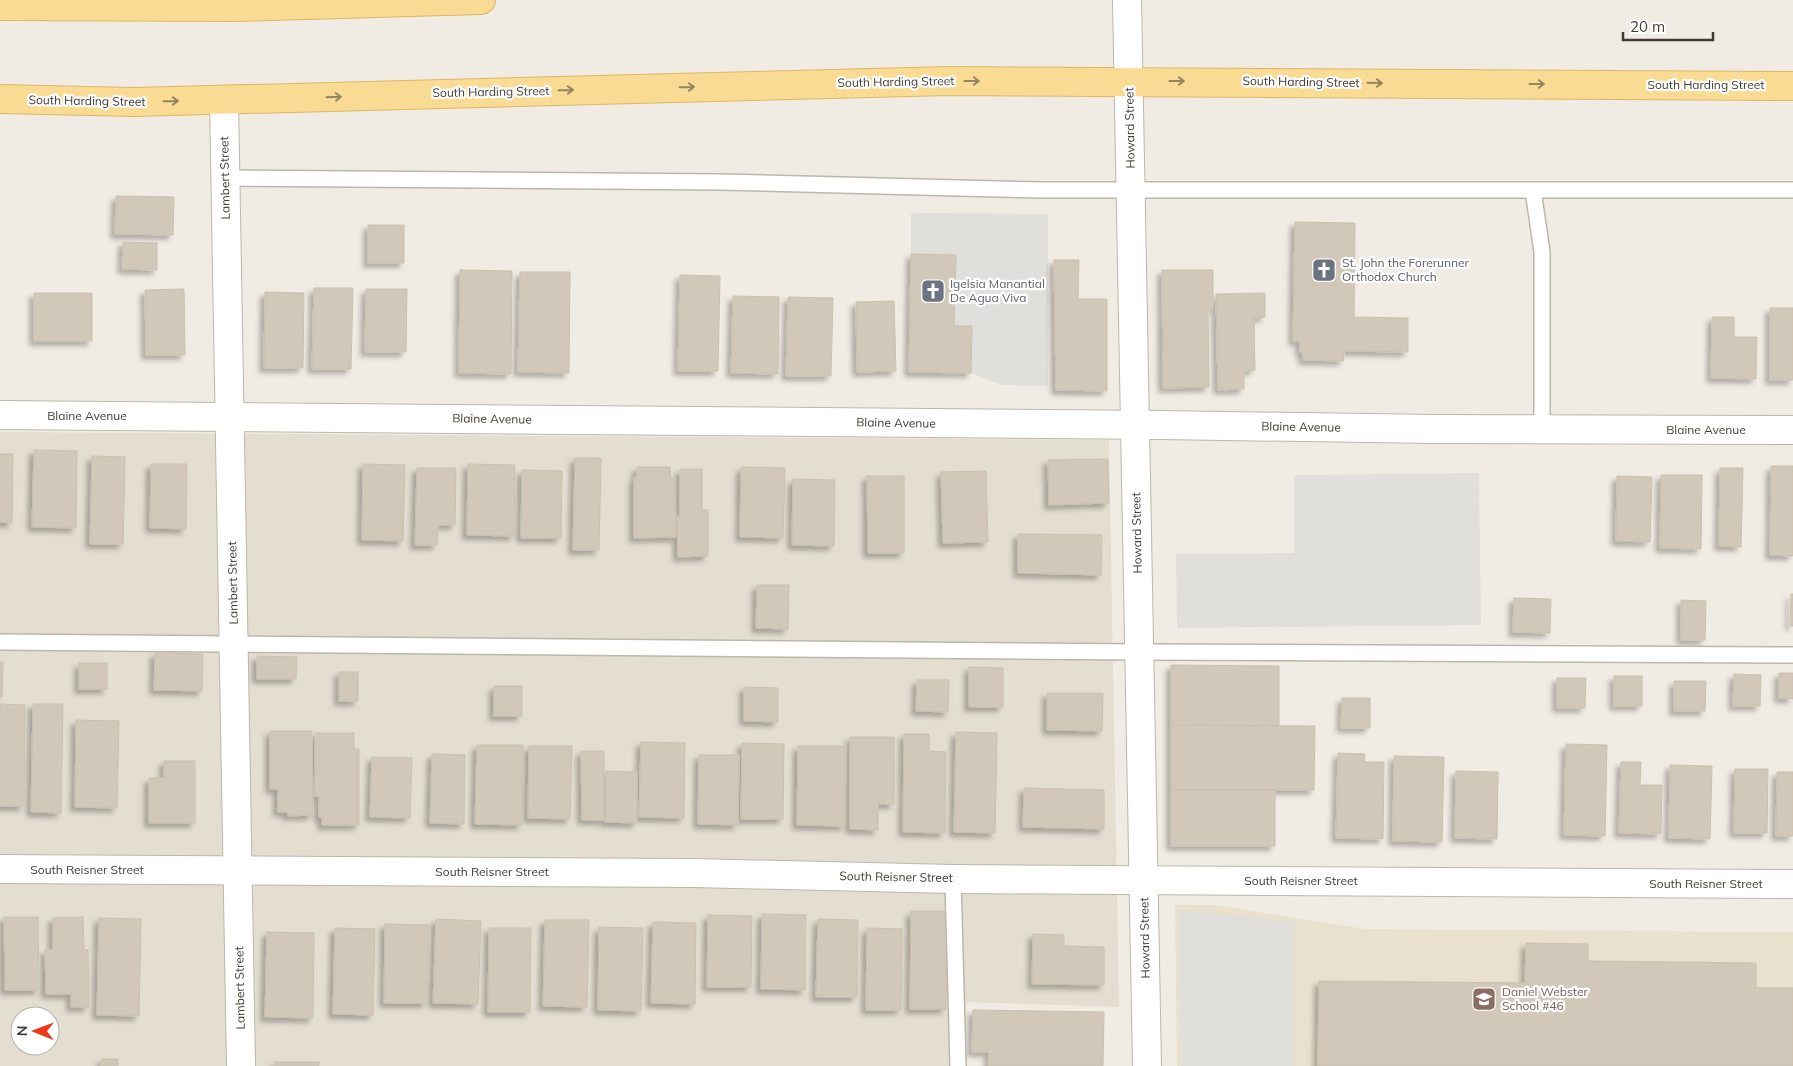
<svg xmlns="http://www.w3.org/2000/svg" width="1793" height="1066" font-family="Mulish,sans-serif">
<defs>
<filter id="shadow"><feDropShadow dx="-4.5" dy="4.5" stdDeviation="2.5" flood-color="#0004"/></filter>
</defs>
<rect width="100%" height="100%" fill="#f1ece3"/>
<path fill="#e4ded1" fill-rule="evenodd" d="M0,432l1109,8 10,567 -153,-5 -1,64h-965zM20,1016h30v30h-30z"/>
<polygon fill="#e9e1cd" points="1175,905 1216,905 1365,929 1793,932 1793,1066 1177,1066"/>
<g fill="#e1dfdb">
<polygon points="911,213 1048,214 1048,386 1002,385 971,373 972,327 954,326 956,255 911,254"/>
<polygon points="1479,473 1481,625 1177,628 1176,554 1294,553 1294,475"/>
<polygon points="1179,910 1295,922 1294,1066 1181,1066"/>
</g>
<g fill="#d2c8b9" stroke="#ccbfad" filter="url(#shadow)">
<polygon points="116,196 174,197 173,235 115,234"/>
<polygon points="1295,222 1355,223 1354,317 1408,318 1408,352 1344,351 1343,361 1303,360 1303,352 1300,352 1300,341 1293,341"/>
<rect x="368" y="225" width="36" height="38"/>
<polygon points="123,242 157,243 157,270 122,269"/>
<polygon points="911,254 956,255 954,326 972,326 971,373 909,372"/>
<polygon points="1054,260 1079,260 1078,299 1107,299 1107,391 1056,390"/>
<polygon points="460,270 512,271 511,374 459,373"/>
<polygon points="1162,270 1213,270 1213,309 1208,310 1209,387 1163,388"/>
<polygon points="520,272 570,272 569,373 518,372"/>
<polygon points="680,275 720,276 718,371 678,371"/>
<polygon points="314,288 353,288 351,369 312,369"/>
<polygon points="184,289 185,355 146,355 145,290"/>
<polygon points="366,289 407,289 406,352 365,352"/>
<polygon points="265,292 304,293 303,368 264,368"/>
<rect x="34" y="293" width="58" height="48"/>
<polygon points="1265,293 1265,317 1254,318 1255,370 1244,371 1244,389 1218,390 1216,294"/>
<polygon points="733,296 779,297 778,374 731,373"/>
<polygon points="788,297 833,298 831,376 786,376"/>
<polygon points="894,301 896,371 857,372 856,302"/>
<rect x="1770" y="308" width="23" height="72"/>
<polygon points="1712,317 1734,317 1734,337 1757,337 1756,379 1711,378"/>
<polygon points="34,450 77,451 76,528 32,527"/>
<polygon points="0,454 13,454 12,523 0,522"/>
<polygon points="92,456 125,457 123,544 90,544"/>
<polygon points="575,458 601,458 599,550 573,550"/>
<polygon points="1108,459 1109,503 1049,505 1048,460"/>
<polygon points="151,464 187,464 186,529 150,528"/>
<polygon points="363,464 405,465 403,541 362,540"/>
<polygon points="468,464 515,465 514,536 467,535"/>
<polygon points="1771,466 1793,466 1793,556 1770,555"/>
<polygon points="637,467 670,467 671,479 675,479 676,537 634,538 634,477 637,477"/>
<polygon points="741,467 785,468 783,538 740,537"/>
<polygon points="417,468 456,468 455,525 438,525 437,545 415,545"/>
<polygon points="1720,468 1743,468 1741,547 1719,546"/>
<polygon points="680,469 702,469 702,510 708,510 708,556 678,557 677,516 680,516"/>
<polygon points="522,470 562,471 561,538 521,538"/>
<polygon points="986,471 988,542 943,543 941,472"/>
<polygon points="1661,475 1702,475 1701,549 1660,548"/>
<polygon points="867,476 904,476 904,553 868,553"/>
<polygon points="1617,476 1652,477 1650,542 1616,541"/>
<polygon points="793,479 835,480 834,546 792,545"/>
<polygon points="1018,534 1102,535 1101,575 1018,573"/>
<polygon points="757,585 789,585 788,629 756,628"/>
<polygon points="1791,594 1793,594 1793,626 1790,626"/>
<polygon points="1514,598 1551,599 1550,633 1513,632"/>
<polygon points="1681,600 1706,601 1705,640 1681,640"/>
<polygon points="155,653 203,654 202,691 154,690"/>
<polygon points="257,656 297,657 296,679 257,679"/>
<polygon points="0,662 3,662 2,697 0,697"/>
<rect x="79" y="663" width="28" height="26"/>
<polygon points="1171,665 1279,666 1279,726 1171,725"/>
<polygon points="969,667 1003,668 1003,707 969,707"/>
<rect x="339" y="672" width="19" height="29"/>
<polygon points="1779,673 1793,673 1793,699 1779,698"/>
<polygon points="1734,674 1761,675 1760,706 1733,706"/>
<rect x="1614" y="676" width="28" height="30"/>
<polygon points="1557,678 1586,678 1585,708 1557,708"/>
<polygon points="917,680 949,680 948,712 916,711"/>
<polygon points="1674,681 1706,681 1705,711 1674,711"/>
<rect x="494" y="686" width="28" height="30"/>
<polygon points="744,687 778,688 778,722 744,721"/>
<polygon points="1047,693 1103,693 1102,731 1047,730"/>
<polygon points="1342,698 1370,698 1370,728 1341,728"/>
<polygon points="0,704 25,705 24,806 0,806"/>
<polygon points="33,704 63,704 61,813 31,812"/>
<polygon points="76,720 119,721 117,808 75,807"/>
<polygon points="1171,725 1315,726 1314,790 1171,790"/>
<polygon points="270,731 312,731 313,815 288,816 288,812 278,812 278,789 270,789"/>
<polygon points="956,732 997,733 995,833 954,832"/>
<polygon points="315,733 354,733 354,749 359,749 359,825 322,825 322,817 319,817 319,796 315,796"/>
<polygon points="904,734 929,734 929,751 946,752 945,833 903,832"/>
<polygon points="850,737 894,737 894,804 878,804 878,830 850,829"/>
<polygon points="641,742 685,743 684,818 639,817"/>
<polygon points="742,743 784,744 783,819 741,819"/>
<polygon points="1566,744 1607,745 1605,836 1564,835"/>
<polygon points="477,745 523,745 522,825 475,824"/>
<polygon points="529,746 572,746 570,819 528,818"/>
<polygon points="798,746 846,746 845,826 797,825"/>
<polygon points="581,751 604,751 604,820 582,820"/>
<polygon points="1338,753 1365,754 1364,762 1384,762 1383,839 1336,838"/>
<polygon points="432,754 465,755 464,824 430,823"/>
<polygon points="699,755 739,755 738,825 698,824"/>
<polygon points="1394,756 1444,757 1442,842 1393,841"/>
<polygon points="372,757 412,758 410,818 370,817"/>
<polygon points="164,761 195,761 195,823 149,823 149,778 164,778"/>
<polygon points="1621,762 1641,762 1640,785 1662,785 1661,834 1619,833"/>
<polygon points="1670,765 1712,766 1710,839 1669,838"/>
<polygon points="1735,769 1768,769 1767,833 1734,833"/>
<polygon points="606,771 637,772 637,823 605,822"/>
<polygon points="1456,771 1498,772 1497,839 1455,838"/>
<polygon points="1777,772 1793,772 1793,836 1776,836"/>
<polygon points="1024,788 1104,790 1104,829 1023,827"/>
<rect x="1171" y="790" width="104" height="56"/>
<polygon points="911,911 947,911 946,1009 910,1009"/>
<polygon points="762,914 806,915 805,990 761,989"/>
<polygon points="708,915 752,916 751,987 707,987"/>
<polygon points="4,917 38,917 39,990 5,990"/>
<polygon points="83,917 84,949 88,950 89,1007 71,1007 71,994 46,994 45,950 53,950 53,918"/>
<polygon points="99,918 141,919 139,1016 97,1015"/>
<polygon points="436,919 481,921 478,1004 433,1003"/>
<polygon points="818,919 858,920 857,997 816,997"/>
<polygon points="545,920 589,920 587,1007 543,1006"/>
<polygon points="653,922 696,923 695,1004 651,1003"/>
<polygon points="385,924 429,925 427,1003 384,1003"/>
<polygon points="599,927 643,928 641,1011 598,1010"/>
<polygon points="335,928 375,929 373,1015 333,1014"/>
<polygon points="489,928 531,928 530,1012 488,1012"/>
<polygon points="867,928 902,929 901,1010 866,1010"/>
<polygon points="267,932 314,933 313,1018 265,1017"/>
<polygon points="1033,934 1064,935 1064,946 1104,947 1104,985 1032,984"/>
<polygon points="1526,943 1588,944 1588,961 1756,963 1756,988 1793,988 1793,1066 1318,1066 1319,981 1525,983"/>
<polygon points="973,1010 1104,1012 1103,1066 989,1066 989,1052 972,1052"/>
<polygon points="102,1059 118,1059 118,1066 101,1066"/>
<rect x="275" y="1062" width="44" height="4"/>
</g>
<g fill="none" stroke-linecap="round" stroke-linejoin="round">
<g stroke="#beb7a9" stroke-width="18">
<g id="lane">
<polyline points="225,178 720,182 1040,190 1793,190"/>
<polyline points="1533,190 1542,252 1542,430"/>
<polyline points="0,642 1140,652 1793,655"/>
<polyline points="953,879 958,1066"/>
</g>
</g>
<g stroke="#beb7a9" stroke-width="30">
<g id="street">
<polyline points="1127,0 1147,1066"/>
<polyline points="224,100 241,1066"/>
<polyline points="0,415 1160,425 1435,429 1793,430"/>
<polyline points="0,869 693,873 953,879 1793,884"/>
</g>
</g>
<g stroke="#ddb765" stroke-width="30">
<g id="primary">
<polyline points="0,6 234,7 481,0"/>
<polyline points="0,99 134,102 949,81 1793,86"/>
</g>
</g>
<use href="#lane" stroke="#fff" stroke-width="15"/>
<use href="#street" stroke="#fff" stroke-width="28"/>
<use href="#primary" stroke="#f9db94" stroke-width="28"/>
</g>
<defs><path id="oneway-shaft" d="M-6 0H5M1.5-3L5.5 0L1.5 3" fill="none" stroke-width="1.6" stroke-linecap="round" stroke-linejoin="round" transform="scale(1.25)"/></defs>
<g stroke="#94845f">
<use href="#oneway-shaft" transform="translate(972 81)"/>
<use href="#oneway-shaft" transform="translate(1177 81)"/>
<use href="#oneway-shaft" transform="translate(1375 83) rotate(1)"/>
<use href="#oneway-shaft" transform="translate(1537 84)"/>
<use href="#oneway-shaft" transform="translate(687 87) rotate(-1)"/>
<use href="#oneway-shaft" transform="translate(566 90) rotate(-1)"/>
<use href="#oneway-shaft" transform="translate(334 97) rotate(-2)"/>
<use href="#oneway-shaft" transform="translate(171 101) rotate(-1)"/>
</g>
<defs>
<g id="church-square" transform="scale(1.25)"><rect x="-9" y="-9" width="18" height="18" rx="4" fill="#6b7280" stroke="#fff"/><path d="M-1.2-6h2.4v3.5h3.3v2.4h-3.3V6h-2.4V-.1h-3.3v-2.4h3.3Z" fill="#fff"/></g>
<g id="school-square" transform="scale(1.25)"><rect x="-9" y="-9" width="18" height="18" rx="4" fill="#8d6e63" stroke="#fff"/><path d="M0-5L7-2L0 1L-7-2ZM-4 1L0 2.5L4 1V4Q0 6-4 4Z" fill="#fff"/></g>
</defs>
<g fill-rule="evenodd">
<use href="#church-square" x="1324" y="270"/>
<use href="#church-square" x="933" y="291"/>
<use href="#school-square" x="1484" y="999"/>
</g>
<g text-anchor="middle" stroke-width="4.5" stroke-linejoin="round" paint-order="stroke">
<g font-size="12" fill="#423c34" stroke="#fff">
<text transform="translate(896 82) rotate(-1)" y="4">South Harding Street</text>
<text transform="translate(1301 82) rotate(1)" y="4">South Harding Street</text>
<text x="1706" y="89">South Harding Street</text>
<text transform="translate(491 92) rotate(-1)" y="4">South Harding Street</text>
<text transform="translate(87 101) rotate(1)" y="4">South Harding Street</text>
<text transform="translate(1130 128) rotate(-91)" y="4">Howard Street</text>
<text transform="translate(225 178) rotate(-91)" y="4">Lambert Street</text>
<text x="87" y="420">Blaine Avenue</text>
<text transform="translate(492 419) rotate(1)" y="4">Blaine Avenue</text>
<text transform="translate(896 423) rotate(1)" y="4">Blaine Avenue</text>
<text transform="translate(1301 427) rotate(1)" y="4">Blaine Avenue</text>
<text x="1706" y="434">Blaine Avenue</text>
<text transform="translate(1137 533) rotate(-91)" y="4">Howard Street</text>
<text transform="translate(233 583) rotate(-91)" y="4">Lambert Street</text>
<text x="87" y="874">South Reisner Street</text>
<text x="492" y="876">South Reisner Street</text>
<text transform="translate(896 877) rotate(1)" y="4">South Reisner Street</text>
<text x="1301" y="885">South Reisner Street</text>
<text x="1706" y="888">South Reisner Street</text>
<text transform="translate(1145 938) rotate(-91)" y="4">Howard Street</text>
<text transform="translate(240 988) rotate(-91)" y="4">Lambert Street</text>
</g>
<g font-size="12" fill="#5b616d" stroke="#fff" text-anchor="start">
<text x="1342" y="267">St. John the Forerunner<tspan x="1342" dy="14">Orthodox Church</tspan></text>
<text x="950" y="288">Igelsia Manantial<tspan x="950" dy="14">De Agua Viva</tspan></text>
</g>
<g font-size="12" fill="#785e54" stroke="#fff" text-anchor="start">
<text x="1502" y="996">Daniel Webster<tspan x="1502" dy="14">School #46</tspan></text>
</g>
</g>
<g transform="translate(35 1031) rotate(271)"><circle r="24" fill="#ffffff" stroke="#b3b1ae"/>
<path d="M0-4L9 19L0 12L-9 19Z" fill="#ef381b"/>
<text y="-8" font-size="14" font-weight="bold" text-anchor="middle" fill="#423c34">N</text>
</g>
<path d="M1623 32v8h90v-8" fill="none" stroke="#423c34" stroke-width="2.5"/>
<text x="1630" y="32" font-size="15" fill="#423c34" stroke="#ffffff" stroke-width="4" paint-order="stroke">20 m</text>
</svg>
